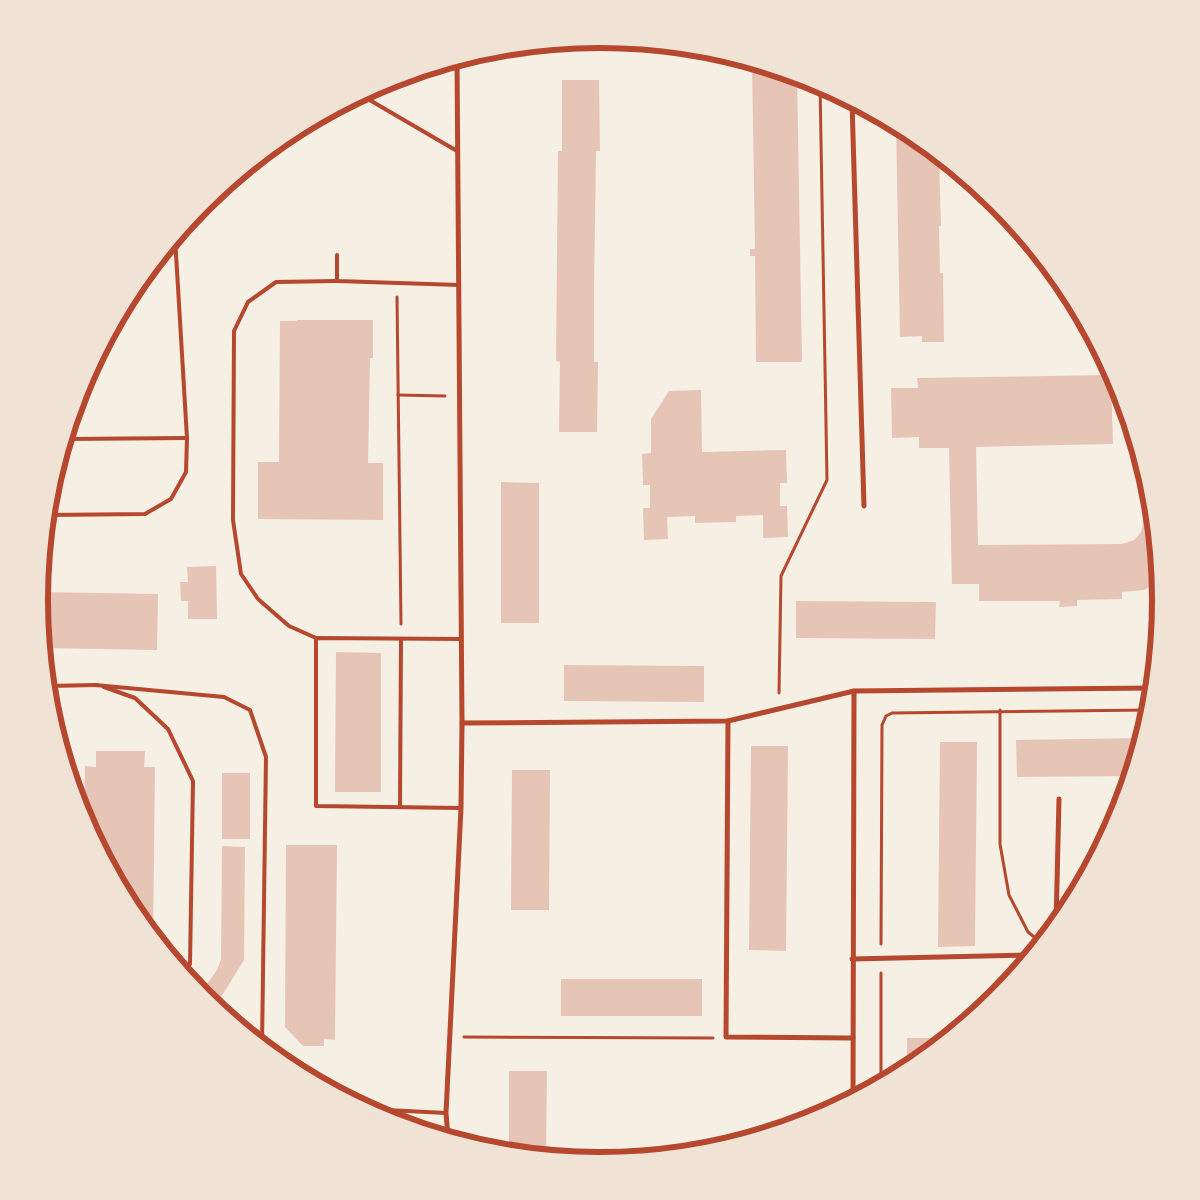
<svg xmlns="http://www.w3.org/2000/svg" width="1200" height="1200" font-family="Roboto,sans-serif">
<rect width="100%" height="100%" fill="#f6efe4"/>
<g fill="#e6c5b7">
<polygon points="752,62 797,76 802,362 756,362 755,256 750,256 750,249 755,249"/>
<polygon points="562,80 599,80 600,151 596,151 594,291 594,362 598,362 597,432 559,432 560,362 556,361 558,151 562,151"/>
<polygon points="896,125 912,134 939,156 941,226 939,226 940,273 943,273 944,342 922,342 922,336 900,337"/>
<polygon points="297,320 373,320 373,358 370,358 368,463 383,463 383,520 258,519 258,462 279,462 280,321 297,321"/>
<polygon points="1089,330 1093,337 1096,343 1089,343"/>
<polygon points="1111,375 1113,444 976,447 978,545 1122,544 1134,540 1141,532 1144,520 1143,474 1137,474 1136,457 1140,457 1151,491 1159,581 1144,590 1122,592 1122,599 1077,600 1077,606 1059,607 1060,601 979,601 979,584 952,584 949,448 919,448 919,437 892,438 891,388 918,388 917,378"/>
<polygon points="701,390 702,452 786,450 787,483 780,483 780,506 787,506 788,537 763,538 763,515 736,516 736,522 695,523 695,516 667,517 668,539 644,540 643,508 650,508 650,485 643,485 642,454 651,453 651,419 669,391"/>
<polygon points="501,482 539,483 539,623 501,623"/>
<polygon points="216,566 217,619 188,619 188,601 181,601 180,582 188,582 187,567"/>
<polygon points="40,592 158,594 157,650 44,648 39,600"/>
<polygon points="796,601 936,602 935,639 796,638"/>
<polygon points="336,652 381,653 381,792 335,792"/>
<polygon points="564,665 704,666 704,702 564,701"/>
<polygon points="1142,738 1130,776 1017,777 1016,740"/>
<polygon points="940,742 977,742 975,946 938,947"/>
<polygon points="751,746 788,746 786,951 749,950"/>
<polygon points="96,751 145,751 144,767 155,767 153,936 133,912 84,819 85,766 96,767"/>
<polygon points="512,770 550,770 549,910 511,910"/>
<rect x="222" y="773" width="28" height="66"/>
<polygon points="286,845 337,845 335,1040 324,1039 324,1046 303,1046 285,1027"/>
<polygon points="222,846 245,847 244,960 218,1002 218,1009 200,994 217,970 221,960"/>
<rect x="561" y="979" width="141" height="37"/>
<polygon points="907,1038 947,1038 907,1070"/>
<polygon points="509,1071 547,1071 546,1156 509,1152"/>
</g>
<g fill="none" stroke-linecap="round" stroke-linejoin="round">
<g stroke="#b5482f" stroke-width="3">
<polyline points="397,297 401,624"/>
<polyline points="398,395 445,396"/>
<polyline points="779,693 781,576 827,480 820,84"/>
<polyline points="1000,710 1000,844 1009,895 1028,932 1039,941"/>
<polyline points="881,944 882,725 886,716 892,713 1150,710"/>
<polyline points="464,1037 713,1038"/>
<polyline points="881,1083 881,973"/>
</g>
<g stroke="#b5482f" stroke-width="4">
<polyline points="361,95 457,151"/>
<polyline points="337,255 337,281 459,285"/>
<polyline points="65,439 187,438"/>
<polyline points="47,515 145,514 171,499 186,472 187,438 175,237"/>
<polyline points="316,638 289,626 258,599 241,574 233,520 234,331 248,302 276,282 337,281"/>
<polyline points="461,639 316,638 316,806 461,808"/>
<polyline points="95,685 224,697 250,710 266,757 262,1046"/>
<polyline points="47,686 97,685"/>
<polyline points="104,687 135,698 168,729 193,781 190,964 184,973"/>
<polyline points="400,807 401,639"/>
<polyline points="367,1109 446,1113"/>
</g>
<g stroke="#b5482f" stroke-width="5">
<polyline points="852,102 864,506"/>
<polyline points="728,721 726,1037 853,1038"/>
<polyline points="462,723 728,721 854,691 1153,688"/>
<polyline points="1056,925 1059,799"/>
<polyline points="852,959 1031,955"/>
<polyline points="853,1092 866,1091"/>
<polyline points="853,1098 854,691"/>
<polyline points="448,1137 446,1113 461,808 462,723 457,60"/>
</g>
</g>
<path d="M0 0H1200V1200H0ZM48 600a552 552 0 1 1 1104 0a552 552 0 1 1-1104 0Z" fill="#f1e2d6" fill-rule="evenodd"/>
<path fill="none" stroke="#b5482f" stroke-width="6" d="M48 600a552 552 0 1 1 1104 0a552 552 0 1 1-1104 0Z"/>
</svg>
